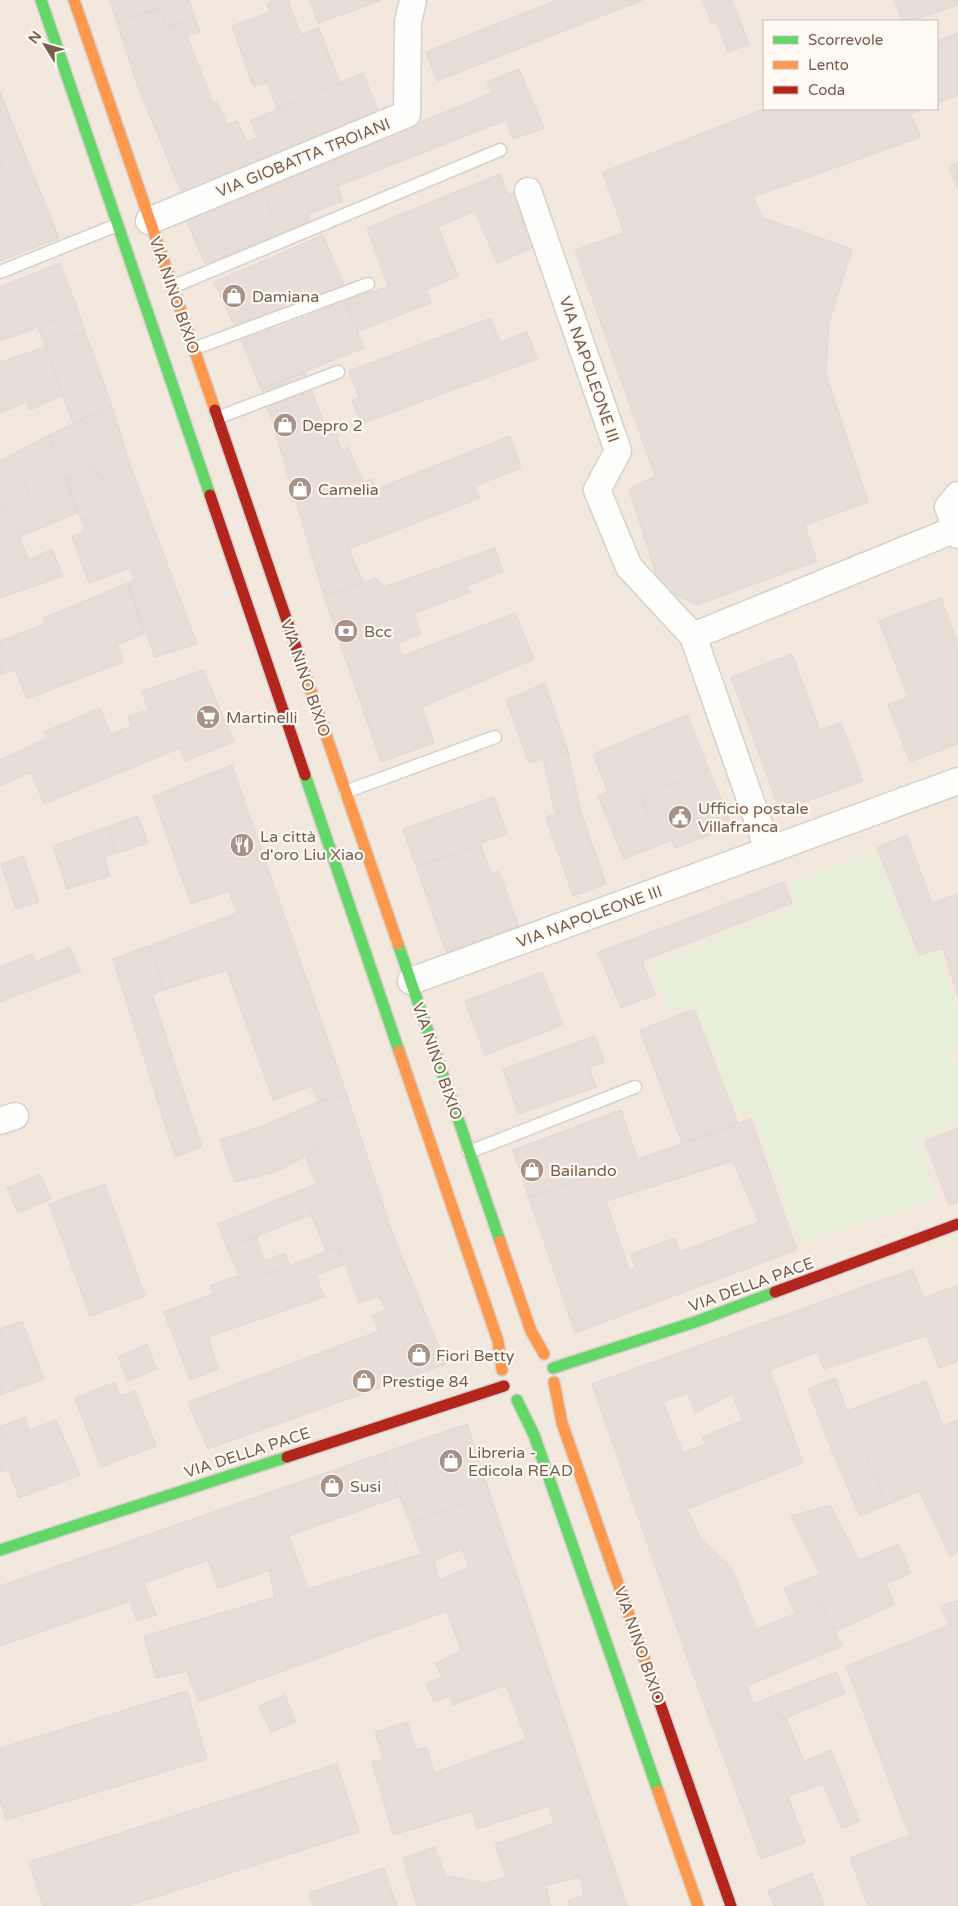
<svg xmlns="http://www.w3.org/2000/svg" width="958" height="1906" font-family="'Varela Round',sans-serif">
<rect width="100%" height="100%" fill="#f9f5f0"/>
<path fill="#f2e8de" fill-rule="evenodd" d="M0,0h958v1906h-958zM764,21h173v88h-173z"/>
<polygon fill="#e7f0db" points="875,852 914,956 938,953 958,1016 958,1042 949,1047 958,1069 958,1120 915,1139 938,1199 800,1242 753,1111 738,1113 694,1002 670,1011 651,965 797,908 788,883"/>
<g fill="#e6ded7" stroke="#e2d8d2" fill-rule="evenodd">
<polygon points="110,0 189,0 195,18 167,28 159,8 117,23"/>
<polygon points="277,0 288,0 301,35 319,28 340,83 277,109 268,83 253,86 232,26 270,12 267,4"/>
<polygon points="310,0 380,0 380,1 318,23"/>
<polygon points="558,0 629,0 630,5 508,53 496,24"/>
<polygon points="629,0 643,0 630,5"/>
<polygon points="703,0 732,0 749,44 728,52 717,22 712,24"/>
<polygon points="895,0 958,0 958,5 910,21 902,21"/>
<polygon points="159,8 167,28 195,18 200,32 187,36 213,103 217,102 227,124 237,121 247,142 258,137 250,121 363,73 380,116 183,196 138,87 117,23"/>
<polygon points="496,24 508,53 437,81 426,52"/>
<polygon points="958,33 958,95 937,103 937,41"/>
<polygon points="519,69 526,86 495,99 487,82"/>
<polygon points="526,86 544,128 513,139 506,120 338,186 343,201 308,214 311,221 280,234 260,187 492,93 495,99"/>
<polygon points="0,91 10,117 0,121"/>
<polygon points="764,109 923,109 910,114 921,137 753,197 763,218 852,249 829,323 826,374 868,502 805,525 817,561 697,605 660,587 629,489 655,476 575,250 624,233 603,172"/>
<polygon points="10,117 27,159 0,171 0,121"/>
<polygon points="27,159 59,238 0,261 0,171"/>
<polygon points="958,162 958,189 949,166"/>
<polygon points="500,174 508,195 517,192 535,247 497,263 475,211 438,227 458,276 426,290 431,303 358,331 345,301 388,287 367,228"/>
<polygon points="260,187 280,234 205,264 185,217"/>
<polygon points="323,235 344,285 320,296 316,289 269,313 250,267"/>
<polygon points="60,263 78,310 18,335 0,340 0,287"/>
<polygon points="250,267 269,313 235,327 214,282"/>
<polygon points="345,301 364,348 261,389 242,342"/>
<polygon points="78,310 85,332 45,347 38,327"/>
<polygon points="269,313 275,329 242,342 235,327"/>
<polygon points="491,318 500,342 527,332 537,359 361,424 352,400 359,398 349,371"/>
<polygon points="85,332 112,406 73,423 45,347"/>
<polygon points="45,347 63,395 30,410 26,402 0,413 0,362"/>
<polygon points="305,372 314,397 270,414 261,389"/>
<polygon points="314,397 328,433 335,430 341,450 348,447 363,482 372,479 376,489 510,436 521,468 475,486 480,498 349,549 363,582 324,596 270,414"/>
<polygon points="112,406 130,465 100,480 95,468 66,481 49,435"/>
<polygon points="49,435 66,481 31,499 13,454"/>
<polygon points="13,454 31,499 66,481 77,513 19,537 8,509 0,512 0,461"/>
<polygon points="130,465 146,507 117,519 111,507 81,520 66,481 95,468 100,480"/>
<polygon points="111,507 117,519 146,507 197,644 155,657 128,583 134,580 130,568 89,583 72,537 85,531 81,520"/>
<polygon points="8,509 29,560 52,549 63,576 0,598 0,512"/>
<polygon points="495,548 503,572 467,586 471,592 413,614 421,634 398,643 402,656 515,613 534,659 422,707 434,743 381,762 324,596 376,578 384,587"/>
<polygon points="128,583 145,633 117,645 123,662 27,699 15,669 0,675 0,641 45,624 43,618"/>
<polygon points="941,598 958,644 958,744 910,762 888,705 908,697 879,621"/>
<polygon points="792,654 820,731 841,722 863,781 780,811 731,677"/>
<polygon points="203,670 234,742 185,761 180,748 44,804 31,772 52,759 131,726 128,716 148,710 142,691"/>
<polygon points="545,683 568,752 529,763 506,700"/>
<polygon points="100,708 111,735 52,759 31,772 0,786 0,760 47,738 44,732"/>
<polygon points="687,715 709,770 641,796 648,814 611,828 598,796 608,792 593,754"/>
<polygon points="568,752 580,808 555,813 543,758"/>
<polygon points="232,765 347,1095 318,1102 312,1086 273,1100 227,970 164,990 149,946 237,913 229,891 191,904 153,796"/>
<polygon points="709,770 732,826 675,848 672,840 624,859 611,828 648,814 641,796"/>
<polygon points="494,797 507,834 480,843 481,846 416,866 403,829"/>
<polygon points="579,806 606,884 573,896 546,817"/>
<polygon points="138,816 148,843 116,853 107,827"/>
<polygon points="107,827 116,853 104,857 110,876 67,889 53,846"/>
<polygon points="907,835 932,903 958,894 958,997 943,948 919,955 877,847"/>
<polygon points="481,846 491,874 499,871 519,927 446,952 416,866"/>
<polygon points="23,856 39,902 16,909 1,864"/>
<polygon points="784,882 792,903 642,961 655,995 621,1008 598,952"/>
<polygon points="149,946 164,990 152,994 202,1147 175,1157 113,959"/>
<polygon points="69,947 81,971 0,1002 0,967 32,954 35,962"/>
<polygon points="542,972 563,1025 485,1055 465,1001"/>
<polygon points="694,1009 738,1123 682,1143 640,1030"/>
<polygon points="595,1036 604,1062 589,1067 596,1087 518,1114 503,1069"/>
<polygon points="347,1095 391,1229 418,1296 386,1311 379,1296 359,1303 339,1247 326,1251 301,1190 316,1184 306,1158 319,1149 299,1110 318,1102"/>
<polygon points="299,1110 319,1149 276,1172 235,1182 220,1140 263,1126"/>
<polygon points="621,1110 638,1160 529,1198 513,1150"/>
<path d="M751,1119l46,131 -222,83 -46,-135zM733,1161l26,61 -79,30 -5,-14 -44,16 5,15 -7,1 -23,-69z"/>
<polygon points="958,1128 958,1202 949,1205 925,1141"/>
<polygon points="40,1174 51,1199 18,1213 7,1188"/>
<polygon points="105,1184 145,1296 90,1316 49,1204"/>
<polygon points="301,1190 312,1214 227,1248 218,1224"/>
<polygon points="256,1237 265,1261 285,1253 289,1265 213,1295 210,1286 239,1275 227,1248"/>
<polygon points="339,1247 345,1264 316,1275 324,1297 208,1337 218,1369 190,1380 164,1312"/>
<path d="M913,1269l10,29 35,-13v76l-19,7 -12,-33 -103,34 -7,-17 -47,18 33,93 -116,46 13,28 32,31 24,61 65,-25 21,42 -95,40 6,18 18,-7 10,23 5,-2 18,43 27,-11 28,71 -17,7 -19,-44 -35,12 17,47 -44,16 -72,-196 -97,-279zM688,1393l7,20 37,-19 11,26 -40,17 2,7 -22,9 -20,-51z"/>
<polygon points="418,1296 446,1364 208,1449 188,1402 379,1331 372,1316"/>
<polygon points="22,1321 44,1379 0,1395 0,1329"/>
<polygon points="147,1344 156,1369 128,1381 118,1357"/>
<polygon points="835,1378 847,1411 926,1381 943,1426 958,1420 958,1552 950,1556 919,1491 887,1505 858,1437 831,1448 808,1389"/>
<polygon points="115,1382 120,1396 135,1391 156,1446 101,1467 75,1398"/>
<polygon points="25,1417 29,1430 0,1440 0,1427"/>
<polygon points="56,1420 80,1475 19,1498 9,1470 0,1472 0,1440"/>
<polygon points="467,1424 490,1494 410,1523 383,1453"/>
<polygon points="858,1437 887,1505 860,1516 831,1448"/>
<polygon points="383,1453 400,1496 289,1536 298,1561 218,1588 208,1560 144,1583 156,1615 137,1621 130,1601 0,1646 0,1586"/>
<path d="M490,1494l137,412h-58l-1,-5 16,-6 -4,-18 -34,8 5,21h-134l-14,-48 32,-11 10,29 42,7 19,-6 -11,-33 59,-21 -5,-17 -72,23 -5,-18 -79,24 -21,-73 11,-3 -8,-27 32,-10 9,28 11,-3 7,26 92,-34 -20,-54 -53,20 -17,-42 25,-12 -14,-40 -249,91 -11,-31 -31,7 -12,-42 131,-39 -6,-26 29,-10 10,28 113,-35 -11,-31zM462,1549l7,18 -30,13 -5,-19z"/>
<polygon points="830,1505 859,1560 898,1544 911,1573 886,1584 895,1604 836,1631 821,1604 795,1614 784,1588 820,1574 791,1516"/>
<polygon points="958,1600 958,1622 949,1626 941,1606"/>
<polygon points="958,1622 958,1822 911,1840 846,1666"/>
<polygon points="836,1672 845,1693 781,1720 771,1697"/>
<polygon points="442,1677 450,1696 434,1702 426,1684"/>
<polygon points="187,1691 207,1759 6,1820 0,1800 0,1748"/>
<polygon points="285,1695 296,1722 271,1732 259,1706"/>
<polygon points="337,1764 359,1832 128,1906 43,1906 29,1862"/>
<polygon points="958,1822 958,1906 868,1906 850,1858 909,1835 911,1840"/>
<polygon points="384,1868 397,1906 313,1906 309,1893"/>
<polygon points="812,1873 824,1906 774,1906 768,1891"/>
</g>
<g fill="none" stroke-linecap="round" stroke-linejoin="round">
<g stroke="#d7d1cb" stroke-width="15">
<g id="lane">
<polyline points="0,272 117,225"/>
<polyline points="172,287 500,150"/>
<polyline points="193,349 368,284"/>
<polyline points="217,418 338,372"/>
<polyline points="345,792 495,737"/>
<polyline points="469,1152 635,1087"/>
</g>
</g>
<g stroke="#d7d1cb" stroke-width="29">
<g id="street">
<polyline points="528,191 618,451 597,490 629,567 693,636"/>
<polyline points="149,221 407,114 408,22 413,0"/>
<polyline points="958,495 948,507 958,535"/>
<polyline points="768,850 693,636 956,529"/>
<polyline points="411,981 958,781"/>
<polyline points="0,1121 15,1116"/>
</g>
</g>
<g stroke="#d9d2cb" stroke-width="14">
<g id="fast">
<polyline points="41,0 210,495"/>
<polyline points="305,775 399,1051"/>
<polyline points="398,944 500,1241"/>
<polyline points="553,1368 698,1321 775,1292"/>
<polyline points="517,1400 534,1435 658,1791"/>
<polyline points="0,1550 287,1457"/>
</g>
</g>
<g stroke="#d9d2cb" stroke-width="14">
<g id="slow">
<polyline points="74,0 215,410"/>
<polyline points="302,665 398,944"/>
<polyline points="399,1051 498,1341 502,1370"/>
<polyline points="500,1241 531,1331 544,1354"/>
<polyline points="554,1382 562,1423 657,1695"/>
<polyline points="658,1791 698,1906"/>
</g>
</g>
<g stroke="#d9d2cb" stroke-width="14">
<g id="jam">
<polyline points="215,410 302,665"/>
<polyline points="210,495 305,775"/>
<polyline points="775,1292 958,1224"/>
<polyline points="287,1457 504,1386"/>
<polyline points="657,1695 731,1906"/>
</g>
</g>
<use href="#lane" stroke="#fefefd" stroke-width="12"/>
<use href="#street" stroke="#fefefd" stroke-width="26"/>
<use href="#fast" stroke="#63d668" stroke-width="11"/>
<use href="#slow" stroke="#ff974d" stroke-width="11"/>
<use href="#jam" stroke="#b3261e" stroke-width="11"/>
</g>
<defs>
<g id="shop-disc" transform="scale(1.25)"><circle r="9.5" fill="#a69286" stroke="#fffaf3"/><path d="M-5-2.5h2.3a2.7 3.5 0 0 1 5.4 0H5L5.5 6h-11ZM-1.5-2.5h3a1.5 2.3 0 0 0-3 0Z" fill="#fff"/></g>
<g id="bank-disc" transform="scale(1.25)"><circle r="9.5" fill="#a69286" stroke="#fffaf3"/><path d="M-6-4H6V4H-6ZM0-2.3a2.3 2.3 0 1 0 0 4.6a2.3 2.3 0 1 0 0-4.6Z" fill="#fff"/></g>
<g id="supermarket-disc" transform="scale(1.25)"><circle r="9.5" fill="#a69286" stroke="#fffaf3"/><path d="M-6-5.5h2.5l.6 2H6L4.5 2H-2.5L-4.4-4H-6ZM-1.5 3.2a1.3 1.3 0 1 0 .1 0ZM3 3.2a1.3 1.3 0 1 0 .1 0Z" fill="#fff"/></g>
<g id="civic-disc" transform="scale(1.25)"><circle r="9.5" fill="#a69286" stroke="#fffaf3"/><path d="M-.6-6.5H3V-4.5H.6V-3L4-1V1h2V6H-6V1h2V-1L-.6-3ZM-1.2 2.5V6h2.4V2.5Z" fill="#fff"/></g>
<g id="restaurant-disc" transform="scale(1.25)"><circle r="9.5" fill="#a69286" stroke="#fffaf3"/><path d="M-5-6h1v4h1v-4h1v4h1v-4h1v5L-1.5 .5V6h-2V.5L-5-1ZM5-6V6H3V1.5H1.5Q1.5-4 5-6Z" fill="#fff"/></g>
</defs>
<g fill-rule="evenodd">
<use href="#shop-disc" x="234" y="296"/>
<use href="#shop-disc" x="285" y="425"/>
<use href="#shop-disc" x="300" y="489"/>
<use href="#bank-disc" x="346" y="631"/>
<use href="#supermarket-disc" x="208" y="717"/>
<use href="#civic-disc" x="680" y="817"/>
<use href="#restaurant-disc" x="242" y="845"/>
<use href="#shop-disc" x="532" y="1170"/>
<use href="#shop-disc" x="419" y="1355"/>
<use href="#shop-disc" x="364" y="1381"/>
<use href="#shop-disc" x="451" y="1461"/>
<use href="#shop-disc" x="332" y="1486"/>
</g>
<g text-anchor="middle" stroke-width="4.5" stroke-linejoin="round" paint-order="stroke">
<g font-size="16" fill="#7a5c4d" stroke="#fffaf3">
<text transform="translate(303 157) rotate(-22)" y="6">VIA GIOBATTA TROIANI</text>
<text transform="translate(175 295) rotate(71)" y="6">VIA NINO BIXIO</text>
<text transform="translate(590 369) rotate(71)" y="6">VIA NAPOLEONE III</text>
<text transform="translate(306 678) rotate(71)" y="6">VIA NINO BIXIO</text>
<text transform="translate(589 916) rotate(-20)" y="6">VIA NAPOLEONE III</text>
<text transform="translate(438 1061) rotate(71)" y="6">VIA NINO BIXIO</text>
<text transform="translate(751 1284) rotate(-20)" y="6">VIA DELLA PACE</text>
<text transform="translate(247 1452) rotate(-18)" y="6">VIA DELLA PACE</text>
<text transform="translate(640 1645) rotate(71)" y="6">VIA NINO BIXIO</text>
</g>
<g font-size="16" fill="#7a5c4d" stroke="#fffaf3" text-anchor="start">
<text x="252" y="302">Damiana</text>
<text x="302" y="431">Depro 2</text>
<text x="318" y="495">Camelia</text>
<text x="364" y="637">Bcc</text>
<text x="226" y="723">Martinelli</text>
<text x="698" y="814">Ufficio postale<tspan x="698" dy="18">Villafranca</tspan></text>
<text x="260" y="842">La città<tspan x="260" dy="18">d'oro Liu Xiao</tspan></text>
<text x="550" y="1176">Bailando</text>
<text x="436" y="1361">Fiori Betty</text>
<text x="382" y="1387">Prestige 84</text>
<text x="468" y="1458">Libreria -<tspan x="468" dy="18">Edicola READ</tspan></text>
<text x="350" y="1492">Susi</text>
</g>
</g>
<rect x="763" y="20" width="175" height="90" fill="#fffaf3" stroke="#cabbb1"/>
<rect x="773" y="36" width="25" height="8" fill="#63d668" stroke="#cabbb1"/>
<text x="808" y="45" font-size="15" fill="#7a5c4d">Scorrevole</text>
<rect x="773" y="61" width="25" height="8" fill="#ff974d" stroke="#cabbb1"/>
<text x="808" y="70" font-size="15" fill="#7a5c4d">Lento</text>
<rect x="773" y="86" width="25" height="8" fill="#b3261e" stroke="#cabbb1"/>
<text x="808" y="95" font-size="15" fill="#7a5c4d">Coda</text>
<g transform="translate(45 45) rotate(307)" stroke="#fffaf3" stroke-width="4" paint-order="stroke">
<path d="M0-4L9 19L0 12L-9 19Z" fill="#7a5c4d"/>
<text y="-8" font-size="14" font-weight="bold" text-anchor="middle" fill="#7a5c4d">N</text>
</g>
</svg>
